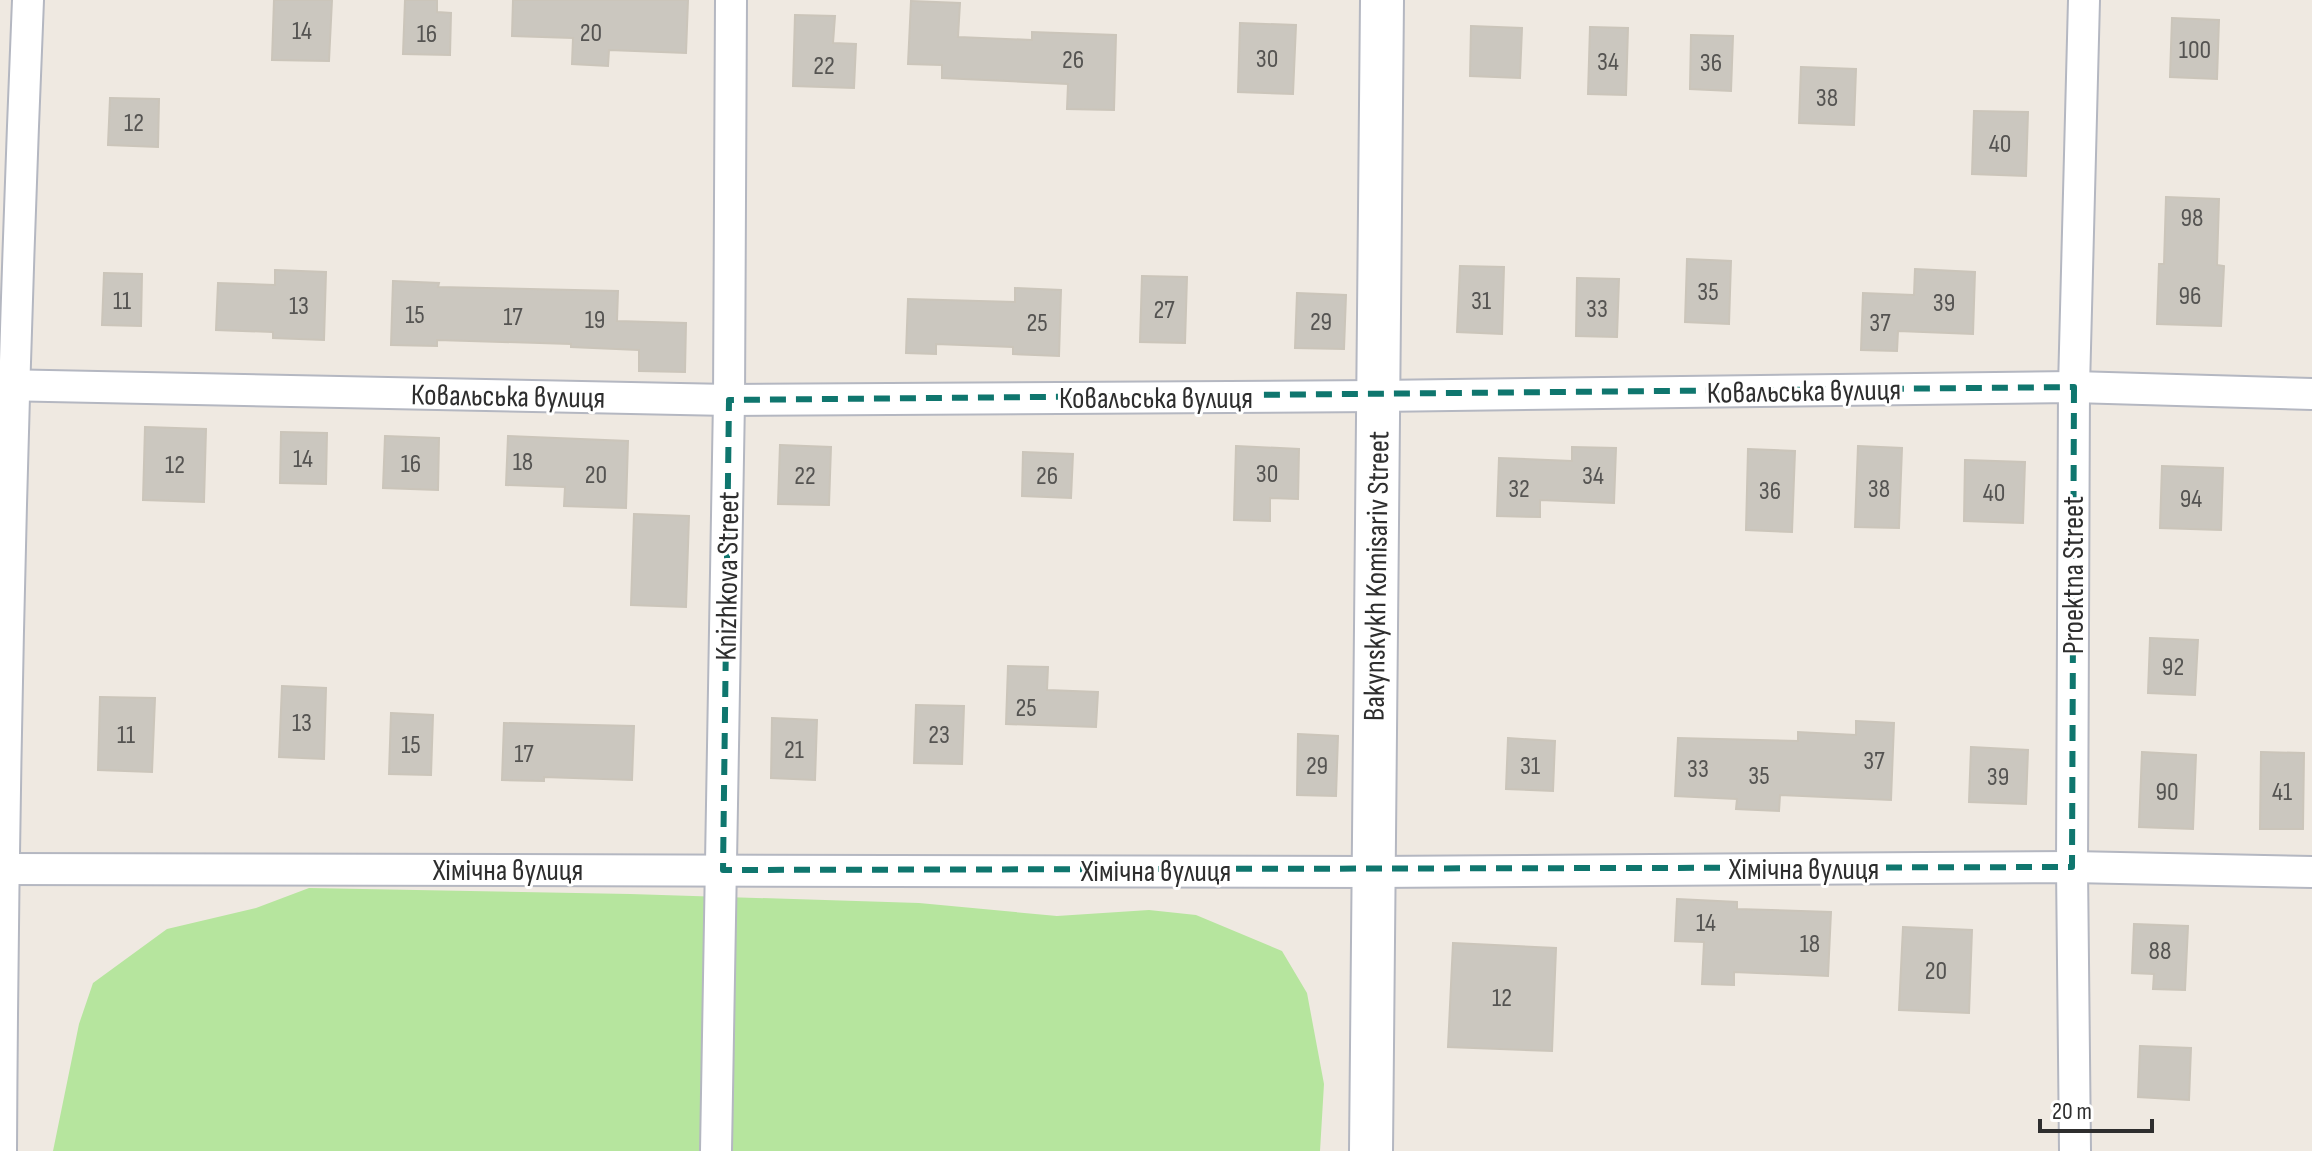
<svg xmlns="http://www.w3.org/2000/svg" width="2312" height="1151" font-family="'Sofia Sans Condensed',sans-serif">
<rect width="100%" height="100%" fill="#efe9e1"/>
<polygon fill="#b6e59e" points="309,888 630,894 919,903 1057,916 1149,910 1196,915 1282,951 1307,993 1324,1084 1320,1151 53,1151 79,1024 93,983 167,929 256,908"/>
<g fill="#cbc7bf" stroke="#cbc5ba" stroke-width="2">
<polygon points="274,0 332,0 329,61 272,60"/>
<polygon points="405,0 437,0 437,12 451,13 450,55 403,54"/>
<polygon points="513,0 688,0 686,53 609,50 608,66 572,64 573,38 512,36"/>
<polygon points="911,1 960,3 958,37 1032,40 1032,32 1116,35 1114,110 1067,109 1068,84 942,78 942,65 908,64"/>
<polygon points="795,15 835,16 833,43 856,44 854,88 793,86"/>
<polygon points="2172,18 2219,20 2217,79 2170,77"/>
<polygon points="1240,23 1296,25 1293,94 1238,92"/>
<polygon points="1471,26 1522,28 1520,78 1470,76"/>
<polygon points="1590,27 1628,28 1626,95 1588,94"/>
<polygon points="1691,35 1733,36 1731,91 1690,89"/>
<polygon points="1801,67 1856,69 1854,125 1799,123"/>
<polygon points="110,98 159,99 158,147 108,145"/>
<polygon points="1974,111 2028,112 2026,176 1972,174"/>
<polygon points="2166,197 2219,199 2217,265 2224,266 2221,326 2157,324 2159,264 2164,264"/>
<polygon points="1687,259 1731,261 1729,324 1685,322"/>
<polygon points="1460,266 1504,267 1502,334 1457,332"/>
<polygon points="1915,269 1975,272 1973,334 1898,331 1897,351 1861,350 1863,293 1914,295"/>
<polygon points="275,270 326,272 324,340 273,338 273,332 216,330 218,283 275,285"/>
<polygon points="104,273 142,274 141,326 102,325"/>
<polygon points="1142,276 1187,277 1185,343 1140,342"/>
<polygon points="1577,278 1619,279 1617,337 1576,336"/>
<polygon points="393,281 439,283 438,287 618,291 617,321 686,323 685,372 639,371 639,350 571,347 571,344 437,340 437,346 391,345"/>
<polygon points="1015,288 1061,290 1059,356 1013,354 1013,347 936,344 936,354 906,353 908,299 1015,302"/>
<polygon points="1297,293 1346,295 1344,349 1295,348"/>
<polygon points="145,427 206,429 204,502 143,500"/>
<polygon points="281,432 327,433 326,484 280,483"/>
<polygon points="385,436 439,438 438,490 383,488"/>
<polygon points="508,436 628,441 626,508 564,506 565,487 506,485"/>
<polygon points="780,445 831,447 829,505 778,504"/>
<polygon points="1236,446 1299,449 1298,499 1270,498 1270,521 1234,520"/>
<polygon points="1858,446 1902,448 1899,528 1855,527"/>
<polygon points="1572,447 1616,448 1614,503 1540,500 1540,517 1497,516 1499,458 1572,461"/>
<polygon points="1748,449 1795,451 1792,532 1746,530"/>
<polygon points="1023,452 1073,454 1071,498 1022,496"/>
<polygon points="1965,460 2025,462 2023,523 1964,521"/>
<polygon points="2162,466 2223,468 2221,530 2160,528"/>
<polygon points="634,514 689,516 686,607 631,605"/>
<polygon points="2150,638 2198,640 2195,695 2148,693"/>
<polygon points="1008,666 1048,667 1047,690 1098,692 1096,727 1006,724"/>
<polygon points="282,686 326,688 324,759 279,757"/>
<polygon points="100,697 155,698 152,772 98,770"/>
<polygon points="916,705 964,706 962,764 914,763"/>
<polygon points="391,713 433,715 431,775 389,774"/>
<polygon points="772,718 817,720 815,780 771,778"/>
<polygon points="1856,721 1894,723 1891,800 1780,795 1779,811 1736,809 1737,799 1675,796 1678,738 1798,741 1798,732 1856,735"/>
<polygon points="504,723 634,726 632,780 544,777 544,781 502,780"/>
<polygon points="1298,734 1338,736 1336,796 1297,795"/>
<polygon points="1508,738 1555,741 1553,791 1506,789"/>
<polygon points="1971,747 2028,750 2026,804 1969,802"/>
<polygon points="2142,752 2196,755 2193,829 2139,827"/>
<polygon points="2261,752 2304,753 2303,829 2260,829"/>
<polygon points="1677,899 1737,902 1737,909 1831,912 1828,976 1734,972 1734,985 1702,984 1704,942 1675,941"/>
<polygon points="2134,924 2188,926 2185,990 2153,989 2154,974 2132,973"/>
<polygon points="1903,927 1972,930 1969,1013 1899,1010"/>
<polygon points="1453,943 1556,948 1552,1051 1448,1047"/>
<polygon points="2140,1046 2191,1048 2189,1100 2138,1097"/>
</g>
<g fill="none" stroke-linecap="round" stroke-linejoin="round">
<g stroke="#b4b7c1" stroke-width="34">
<g id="street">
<polyline points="0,385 729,400 1378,396 2074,387 2312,394"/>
<polyline points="0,869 1373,872 2072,867 2312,872"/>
<path d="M1,1151c2,-384 11,-767 27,-1151"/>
<polyline points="716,1151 729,400 731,0"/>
<polyline points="2075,1151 2072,867 2074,387 2084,0"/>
</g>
</g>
<g stroke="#b4b7c1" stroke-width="46">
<polyline id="secondary" points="1371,1151 1382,0"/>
</g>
<use href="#street" stroke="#fff" stroke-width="30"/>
<use href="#secondary" stroke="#fff" stroke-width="42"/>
</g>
<path fill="none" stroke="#0f766e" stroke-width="6" stroke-dasharray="16 10" stroke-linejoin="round" d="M2074,387l-2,480 -1349,3 6,-470z"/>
<g text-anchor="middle" stroke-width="6" stroke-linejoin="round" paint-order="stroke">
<g font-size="26" fill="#555452">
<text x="302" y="39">14</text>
<text x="591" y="41">20</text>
<text x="427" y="42">16</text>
<text x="2195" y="58">100</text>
<text x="1267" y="67">30</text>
<text x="1073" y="68">26</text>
<text x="1608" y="70">34</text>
<text x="1711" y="71">36</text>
<text x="824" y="74">22</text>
<text x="1827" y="106">38</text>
<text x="134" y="131">12</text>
<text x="2000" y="152">40</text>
<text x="2192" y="226">98</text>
<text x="1708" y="300">35</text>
<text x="2190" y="304">96</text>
<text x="122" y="309">11</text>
<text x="1481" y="309">31</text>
<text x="1944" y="311">39</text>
<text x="299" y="314">13</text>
<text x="1597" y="317">33</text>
<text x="1164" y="318">27</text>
<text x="415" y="323">15</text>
<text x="513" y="325">17</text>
<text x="595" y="328">19</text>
<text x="1321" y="330">29</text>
<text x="1037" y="331">25</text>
<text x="1880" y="331">37</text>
<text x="303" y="467">14</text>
<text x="523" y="470">18</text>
<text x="411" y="472">16</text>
<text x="175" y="473">12</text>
<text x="1267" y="482">30</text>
<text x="596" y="483">20</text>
<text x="805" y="484">22</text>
<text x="1047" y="484">26</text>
<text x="1593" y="484">34</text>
<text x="1519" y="497">32</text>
<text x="1879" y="497">38</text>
<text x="1770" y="499">36</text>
<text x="1994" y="501">40</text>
<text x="2191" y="507">94</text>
<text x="2173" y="675">92</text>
<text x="1026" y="716">25</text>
<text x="302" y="731">13</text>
<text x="126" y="743">11</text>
<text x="939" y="743">23</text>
<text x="411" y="753">15</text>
<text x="794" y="758">21</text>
<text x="524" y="762">17</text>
<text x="1874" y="769">37</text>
<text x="1317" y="774">29</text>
<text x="1530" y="774">31</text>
<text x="1698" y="777">33</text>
<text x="1759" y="784">35</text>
<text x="1998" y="785">39</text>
<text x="2167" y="800">90</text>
<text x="2282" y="800">41</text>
<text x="1706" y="931">14</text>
<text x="1810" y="952">18</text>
<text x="2160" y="959">88</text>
<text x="1936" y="979">20</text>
<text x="1502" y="1006">12</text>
</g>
<g font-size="30" fill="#2e2e2e" stroke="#fff">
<text transform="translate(1804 391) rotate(-1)" y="10">Ковальська вулиця</text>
<text transform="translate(508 396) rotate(1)" y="10">Ковальська вулиця</text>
<text x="1156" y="408">Ковальська вулиця</text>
<text transform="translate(2073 575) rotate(-90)" y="10">Proektna Street</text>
<text transform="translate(727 576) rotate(-89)" y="10">Knizhkova Street</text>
<text transform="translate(1376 576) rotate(-89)" y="10">Bakynskykh Komisariv Street</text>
<text x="1804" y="879">Хімічна вулиця</text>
<text x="508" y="880">Хімічна вулиця</text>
<text x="1156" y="881">Хімічна вулиця</text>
</g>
</g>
<path d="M2040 1119v12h112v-12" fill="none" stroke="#2e2e2e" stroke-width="4"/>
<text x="2052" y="1119" font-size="24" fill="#2e2e2e" stroke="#ffffff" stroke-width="6" paint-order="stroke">20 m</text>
</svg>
